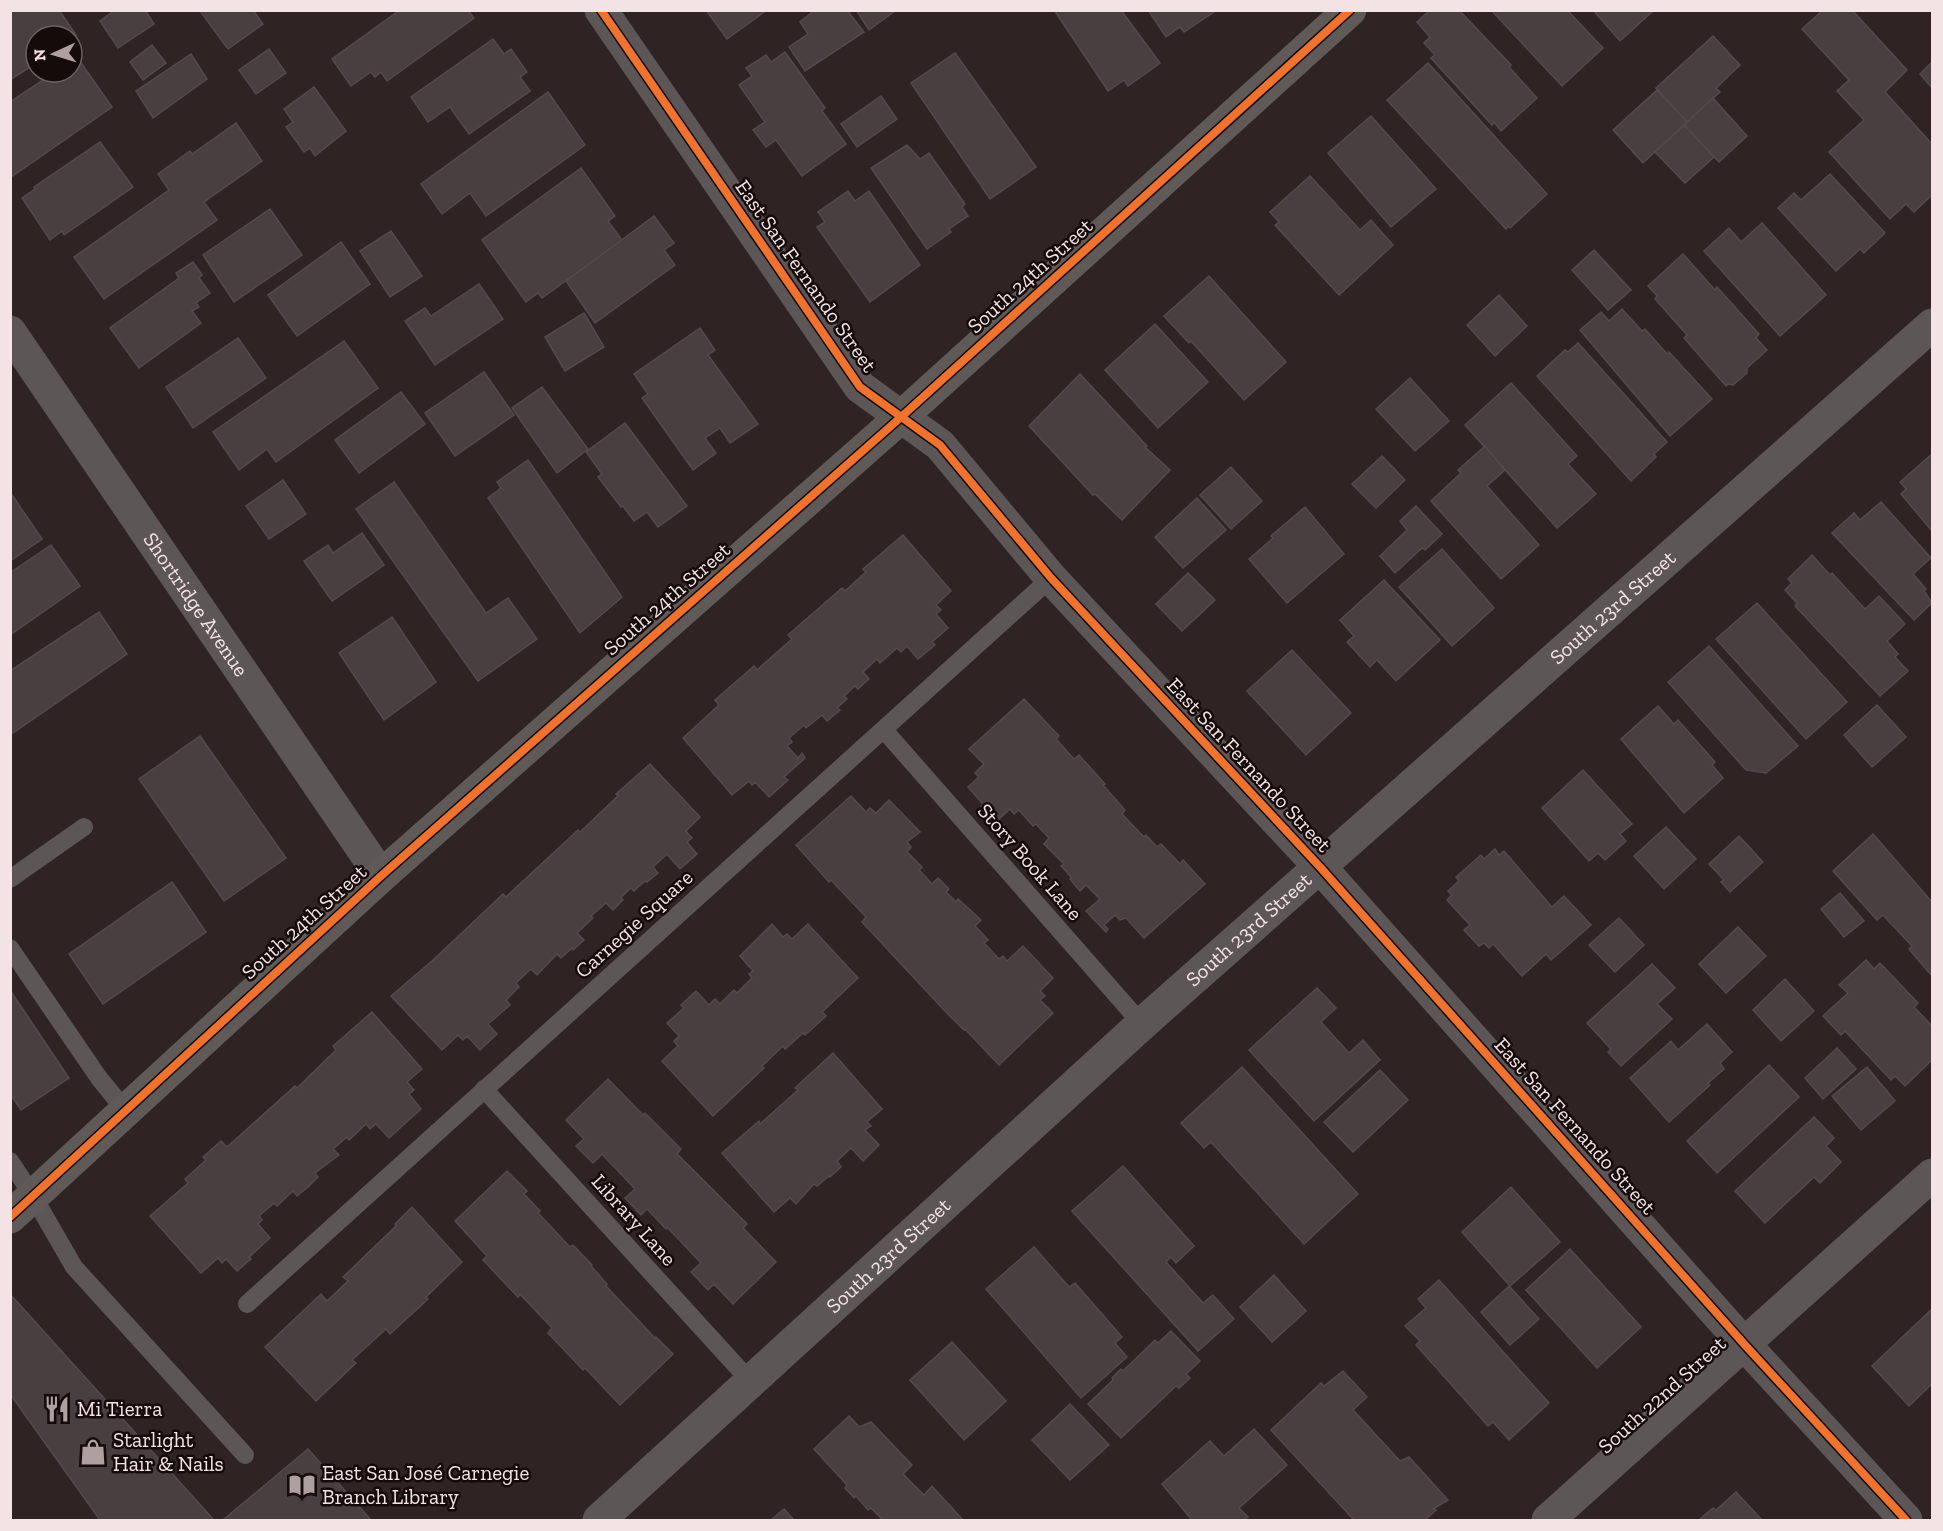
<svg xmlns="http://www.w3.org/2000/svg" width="1943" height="1531" font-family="'Zilla Slab',serif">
<rect width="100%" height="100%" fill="#2f2323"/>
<g fill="#493e40" stroke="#54494c" stroke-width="1.5">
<polygon points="13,10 59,10 76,35 72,37 36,36 36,63 10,80 10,12"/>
<polygon points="115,10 145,10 154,24 118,48 100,21"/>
<polygon points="253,10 263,24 228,49 200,11"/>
<polygon points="400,10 468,10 474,18 387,81 381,72 375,77 371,72 351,86 332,59"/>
<polygon points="706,10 767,10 727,39"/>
<polygon points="815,10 847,10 864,32 805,71 789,47 808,34 800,22"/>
<polygon points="856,10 894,10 895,11 869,30"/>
<polygon points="1054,10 1121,10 1160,63 1128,86 1124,80 1108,91"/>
<polygon points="1148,10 1213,10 1214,12 1184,32 1180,27 1166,37"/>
<polygon points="1430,10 1459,10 1511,65 1509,67 1537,98 1501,131 1494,122 1492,125 1431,58 1435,55 1424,43 1430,37 1417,22"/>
<polygon points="1491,10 1567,10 1603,48 1562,86"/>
<polygon points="1593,10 1654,10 1620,41"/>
<polygon points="1823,10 1852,10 1907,70 1885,92 1932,144 1932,195 1914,212 1906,204 1890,219 1829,152 1864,120 1837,91 1849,80 1802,29"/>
<polygon points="1713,36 1740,65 1716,88 1720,92 1687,122 1656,88"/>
<polygon points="493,39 504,54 511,49 527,72 520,77 530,91 469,134 450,107 428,122 411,97"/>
<polygon points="152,45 166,63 143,80 130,62"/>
<polygon points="269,49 286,73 256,94 239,70"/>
<polygon points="785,52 825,108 822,111 846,144 802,176 776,140 766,147 753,130 765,122 739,85 752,76 746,68 766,55 771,62"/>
<polygon points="955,53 1036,167 990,199 911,83"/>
<polygon points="191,54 207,79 153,118 136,91"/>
<polygon points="77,57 112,107 11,177 10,102 55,72 72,72 72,60"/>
<polygon points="1932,62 1932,88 1920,74"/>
<polygon points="1428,63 1547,194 1510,228 1508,226 1506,229 1387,100"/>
<polygon points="314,87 346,131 315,156 310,148 304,152 286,127 293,122 284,109"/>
<polygon points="1657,90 1687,122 1643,163 1613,130"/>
<polygon points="548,92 585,145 486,216 470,193 442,214 421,184"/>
<polygon points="881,96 897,119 857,147 841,124"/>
<polygon points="1713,98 1747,136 1719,162 1684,125"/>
<polygon points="1371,116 1436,189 1391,227 1328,153"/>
<polygon points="236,123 262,161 204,202 217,220 104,299 74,257 169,190 158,174 190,151 192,154"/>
<polygon points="1684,125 1714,157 1685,183 1655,152"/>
<polygon points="100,142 133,187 64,235 62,231 50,240 22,198 35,189 34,187"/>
<polygon points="907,145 920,159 929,153 965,204 962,207 968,216 949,229 951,232 927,249 871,168"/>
<polygon points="581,168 615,216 608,221 622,240 542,298 538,293 526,302 482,240"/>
<polygon points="1830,174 1885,233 1864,253 1860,249 1836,271 1778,208 1794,193 1801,200"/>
<polygon points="1310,176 1360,230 1371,220 1393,245 1339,295 1275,225 1279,222 1270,212"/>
<polygon points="848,191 855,201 869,191 920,265 870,302 817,227 825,222 818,212"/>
<polygon points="270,209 302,255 234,302 203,255"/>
<polygon points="654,216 674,243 664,250 675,265 595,323 566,281"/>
<polygon points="1762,223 1826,295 1780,336 1704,251 1729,228 1741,242"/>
<polygon points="391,231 422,276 390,297 360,251"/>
<polygon points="341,242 370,284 297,336 268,295"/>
<polygon points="1594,250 1631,290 1608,310 1572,270"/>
<polygon points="1683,254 1715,290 1717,287 1759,334 1756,338 1767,350 1747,368 1747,373 1733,385 1728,384 1726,386 1684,338 1687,335 1655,299 1657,296 1648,286"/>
<polygon points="193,262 202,275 199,278 210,293 196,303 199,307 192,311 201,323 139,368 110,328 179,278 176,273"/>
<polygon points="1209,276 1286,362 1244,400 1191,341 1189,343 1164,316"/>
<polygon points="479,284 503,319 435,365 405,321 425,308 431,316"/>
<polygon points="1499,295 1527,326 1495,356 1467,325"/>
<polygon points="1622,309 1642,331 1645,329 1667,354 1669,352 1712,399 1670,436 1580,330 1601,312 1609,321"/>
<polygon points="584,313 604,347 565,371 545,337"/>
<polygon points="1155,324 1208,382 1158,428 1105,370"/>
<polygon points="700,328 715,350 708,355 758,424 730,443 720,428 705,438 716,453 693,470 642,398 648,394 634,374"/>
<polygon points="238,338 266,378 193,428 166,387"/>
<polygon points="344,341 378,388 276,462 267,449 239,470 213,432"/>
<polygon points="1578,343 1667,442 1654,454 1656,457 1631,481 1537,376 1565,350 1568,352"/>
<polygon points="484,372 514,415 455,456 425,413"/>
<polygon points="1080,374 1147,446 1145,447 1170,470 1122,520 1095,494 1093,495 1029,426"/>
<polygon points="1410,378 1449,421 1415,451 1376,409"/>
<polygon points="1511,383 1577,456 1568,464 1596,494 1557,528 1465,425"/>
<polygon points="542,387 588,449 557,473 512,408"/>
<polygon points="401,392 425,424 359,473 335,440"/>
<polygon points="625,423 687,506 658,527 647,512 634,521 623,506 621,507 598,477 602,474 586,452"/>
<polygon points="1485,446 1505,470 1487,486 1539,545 1501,579 1431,501 1461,473 1458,470"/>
<polygon points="1932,454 1932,531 1901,494 1906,489 1900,482"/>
<polygon points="1382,456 1405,480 1376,508 1352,484"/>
<polygon points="528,460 622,597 580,633 488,498 501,488 497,482"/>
<polygon points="1231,467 1262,501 1231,529 1200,495"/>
<polygon points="283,480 306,514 269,539 246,506"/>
<polygon points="394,482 486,613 508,598 537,639 478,681 356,509"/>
<polygon points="10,492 42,539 10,561"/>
<polygon points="1197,498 1226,530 1183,568 1155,537"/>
<polygon points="1881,502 1931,558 1913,574 1926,589 1924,591 1932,603 1914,620 1832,533 1854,513 1860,520"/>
<polygon points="1416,506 1442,534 1425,550 1422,548 1395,573 1380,556 1407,530 1400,521"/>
<polygon points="1305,507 1344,554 1287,603 1249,559 1273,538 1271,536"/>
<polygon points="362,533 384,565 332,601 304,561 328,545 333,553"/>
<polygon points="903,535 951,591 936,605 941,610 936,614 948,628 932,642 935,645 918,659 907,646 901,652 897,648 880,663 877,659 863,672 869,679 858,689 855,686 844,696 847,699 837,708 840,710 827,721 822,715 806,728 804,725 789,738 792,742 787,746 798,758 802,753 805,758 784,777 788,780 769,797 755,782 752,785 749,781 732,795 683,738 719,705 715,700 754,666 757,670 792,639 788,635 842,588 845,591 866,572 863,569"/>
<polygon points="51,545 80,586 10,635 10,573"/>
<polygon points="1442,549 1494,608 1452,646 1399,587"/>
<polygon points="1812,555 1830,575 1832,573 1865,609 1879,596 1905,624 1887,641 1898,654 1895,657 1908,671 1880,696 1795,606 1797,603 1785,590 1792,583 1788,579"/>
<polygon points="1188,573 1215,600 1182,631 1156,604"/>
<polygon points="1384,580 1440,640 1396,681 1377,660 1370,667 1347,642 1354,636 1340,620"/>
<polygon points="1757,603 1847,702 1806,739 1716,639"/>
<polygon points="99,612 127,654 10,735 10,671"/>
<polygon points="392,617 436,682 384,720 339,653"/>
<polygon points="1709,646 1798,746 1766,773 1746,770 1668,682"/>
<polygon points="1292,650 1351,713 1306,755 1247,691"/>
<polygon points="1024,699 1059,736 1056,739 1074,759 1079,755 1105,784 1103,785 1125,810 1122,814 1144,837 1146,835 1157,847 1161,844 1180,864 1183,860 1205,884 1144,938 1126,918 1120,920 1115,915 1104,925 1108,929 1106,932 1086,911 1100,899 1086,885 1080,891 1070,879 1072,878 1061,866 1064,864 1044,844 1049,838 1036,824 1033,826 1019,810 1014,814 1010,809 998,820 1004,826 1001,829 981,806 983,804 968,787 979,777 975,773 984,764 969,749"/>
<polygon points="1877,705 1906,737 1872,767 1844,735"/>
<polygon points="1658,706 1674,724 1678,720 1715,762 1712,765 1723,778 1684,813 1621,739"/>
<polygon points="200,736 286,858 224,901 139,779"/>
<polygon points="650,764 700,817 686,831 692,838 687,842 697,854 680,869 667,854 653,867 658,873 647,882 645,881 634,891 631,888 621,897 623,900 613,910 606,903 591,916 593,918 577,933 584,940 573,950 572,948 561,958 557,954 537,975 531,969 516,983 519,987 506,1000 510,1005 488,1024 497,1034 480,1050 467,1036 463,1040 458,1035 442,1050 391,996 432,961 503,894 506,897 578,830 580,832 618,796 616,794"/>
<polygon points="1583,770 1632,824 1620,834 1626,841 1605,860 1598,853 1589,861 1542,808"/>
<polygon points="851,796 866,812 870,808 876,813 889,800 920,832 907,842 911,847 907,852 922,867 919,870 932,884 938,878 949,889 946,892 956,902 958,899 981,920 975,926 988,940 984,943 999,959 1003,956 1007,961 1023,946 1053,978 1040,991 1045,996 1040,1000 1053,1013 999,1065 965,1029 964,1030 944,1010 862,922 866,917 831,880 829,882 796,845"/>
<polygon points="1666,827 1696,859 1664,889 1634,856"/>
<polygon points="1873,834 1932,902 1932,976 1909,949 1912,946 1883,915 1877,920 1833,871"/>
<polygon points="1739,836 1763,862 1730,892 1721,882 1724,880 1709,864"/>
<polygon points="1495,849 1499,855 1504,851 1552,907 1564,896 1591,925 1551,960 1546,954 1522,976 1493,944 1489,948 1484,943 1479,946 1464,930 1470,925 1447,900 1452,895 1448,891 1459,881 1456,877 1481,855 1484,859"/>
<polygon points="172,882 206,932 103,1004 69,954"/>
<polygon points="1840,893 1864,921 1844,937 1821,909"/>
<polygon points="1619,918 1644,945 1615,972 1589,945"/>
<polygon points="772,924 783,937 787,934 792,939 808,924 858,978 822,1012 826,1016 805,1035 803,1033 785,1049 783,1046 762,1066 764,1068 713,1116 662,1061 678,1046 674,1041 679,1036 667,1023 684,1008 681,1005 696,991 709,1005 715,999 720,1004 734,990 737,993 752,978 749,974 753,971 740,956"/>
<polygon points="1738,927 1766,956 1726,993 1699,964"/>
<polygon points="1866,960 1874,969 1880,963 1918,1003 1914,1007 1932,1026 1932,1060 1905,1086 1895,1076 1891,1080 1845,1031 1841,1035 1823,1016 1848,993 1839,985"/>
<polygon points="1652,964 1675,988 1657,1004 1672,1019 1621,1066 1608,1052 1611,1049 1587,1023"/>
<polygon points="1785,979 1814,1011 1781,1041 1753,1010"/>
<polygon points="1317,988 1336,1008 1321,1022 1349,1053 1363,1040 1380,1060 1314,1121 1249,1050"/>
<polygon points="10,990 69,1078 21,1110 10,1094"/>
<polygon points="372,1012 422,1069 407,1082 414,1090 409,1094 421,1109 389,1138 376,1124 370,1129 366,1124 349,1140 347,1137 333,1149 339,1155 315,1173 318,1177 308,1187 297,1196 293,1191 277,1206 274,1203 259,1216 262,1220 258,1224 270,1238 249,1257 251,1259 237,1271 226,1259 222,1263 218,1258 201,1273 150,1216 188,1183 185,1179 206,1160 203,1157 221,1141 227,1147 295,1086 297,1088 336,1050 333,1046"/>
<polygon points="1707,1024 1732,1052 1720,1063 1724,1069 1708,1083 1710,1085 1669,1122 1630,1078 1671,1041 1678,1050"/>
<polygon points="1837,1048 1856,1069 1823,1099 1805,1078"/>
<polygon points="833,1053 882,1109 867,1122 871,1126 865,1130 879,1145 863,1161 851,1148 837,1161 841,1167 830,1177 829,1176 817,1186 814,1184 796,1204 790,1198 774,1212 722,1153 759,1121 760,1124 798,1090 795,1088"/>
<polygon points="1769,1065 1799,1097 1717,1173 1687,1141"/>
<polygon points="1242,1067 1358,1194 1304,1244 1211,1142 1204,1148 1181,1123"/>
<polygon points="1867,1067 1895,1101 1861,1130 1832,1096"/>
<polygon points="1380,1070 1408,1100 1353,1152 1324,1122"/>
<polygon points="608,1079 643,1115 645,1113 681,1149 677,1154 747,1224 743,1228 776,1262 733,1304 714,1284 708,1290 691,1272 701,1263 667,1227 666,1229 647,1209 641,1215 625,1198 635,1189 602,1154 593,1163 576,1146 584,1139 566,1120"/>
<polygon points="1814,1117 1834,1138 1826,1146 1841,1162 1820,1183 1814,1177 1765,1223 1735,1191"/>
<polygon points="1123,1166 1194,1246 1176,1263 1171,1257 1166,1262 1203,1303 1213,1295 1234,1319 1198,1351 1072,1211"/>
<polygon points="507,1171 527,1191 524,1194 540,1211 538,1213 570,1247 573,1245 592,1265 591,1266 607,1284 606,1286 655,1338 656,1337 673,1354 620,1405 585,1368 583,1370 548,1333 552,1328 520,1294 518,1297 483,1260 487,1256 455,1221"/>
<polygon points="1511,1187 1560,1242 1510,1286 1462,1232"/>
<polygon points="412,1207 462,1262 426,1297 428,1299 390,1334 386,1329 352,1360 356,1363 316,1401 265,1347 321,1294 327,1301 348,1281 343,1277 396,1226 395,1224"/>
<polygon points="1034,1247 1069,1287 1075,1283 1122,1337 1115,1343 1127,1357 1081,1398 986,1289"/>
<polygon points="1570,1249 1641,1327 1597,1368 1526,1290"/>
<polygon points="1274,1275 1306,1311 1272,1342 1240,1307"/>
<polygon points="1439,1280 1549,1403 1509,1440 1493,1422 1488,1426 1416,1345 1420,1341 1405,1326 1426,1308 1418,1299"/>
<polygon points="1509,1286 1539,1319 1510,1345 1481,1312"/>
<polygon points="10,1294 214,1520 100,1520 10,1394"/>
<polygon points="1932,1309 1932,1384 1909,1406 1872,1366"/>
<polygon points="1171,1331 1200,1361 1186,1374 1190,1378 1179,1388 1176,1386 1121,1438 1088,1404 1113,1380 1112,1378 1121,1369 1123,1371 1155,1340 1158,1343"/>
<polygon points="952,1342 1006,1401 964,1440 910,1380"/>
<polygon points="1343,1371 1367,1397 1353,1410 1400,1461 1409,1457 1448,1500 1433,1509 1436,1510 1425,1520 1354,1520 1271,1430 1321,1383 1324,1386"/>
<polygon points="1070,1404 1109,1445 1070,1480 1032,1440"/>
<polygon points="849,1416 859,1427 871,1422 912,1465 903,1474 924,1495 932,1486 963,1520 883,1520 871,1508 868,1510 856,1496 854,1498 845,1488 847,1485 814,1449"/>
<polygon points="1254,1429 1287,1465 1239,1508 1248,1517 1244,1520 1192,1520 1162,1484 1210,1441 1224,1456"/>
<polygon points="308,1449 371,1520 223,1520"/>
<polygon points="1736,1492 1762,1520 1699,1520 1713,1508 1716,1510"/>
<polygon points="784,1509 794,1520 771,1520"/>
</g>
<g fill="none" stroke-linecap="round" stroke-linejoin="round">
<g stroke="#5c5656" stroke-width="18">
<polyline points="884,730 1142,1024"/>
<polyline points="10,879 84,827"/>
<polyline points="10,948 99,1078 125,1110"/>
<polyline points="484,1089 751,1382"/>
<polyline points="10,1161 33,1196 74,1267 245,1455"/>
<polyline points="247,1304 1051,578"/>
</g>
<g stroke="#5c5656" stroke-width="33">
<polyline points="601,10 860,387 940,445 1051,578 1320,867 1745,1345 1906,1520"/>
<path id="s1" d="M10,332l371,544"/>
<path id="s2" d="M599,1520l543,-496 790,-699"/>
<polyline points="1548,1520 1932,1175"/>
</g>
<polyline stroke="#5f5958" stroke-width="33" points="10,1217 381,876 900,418 1350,10"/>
<g stroke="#150b0b" stroke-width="11">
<g id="cycleway">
<polyline points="601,10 860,387 940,445 1051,578 1320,867 1745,1345 1906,1520"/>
<polyline points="10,1217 381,876 900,418 1350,10"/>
</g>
</g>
<use href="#cycleway" stroke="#ef722f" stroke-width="8"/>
</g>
<defs>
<g id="restaurant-bare" transform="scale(2.07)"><path d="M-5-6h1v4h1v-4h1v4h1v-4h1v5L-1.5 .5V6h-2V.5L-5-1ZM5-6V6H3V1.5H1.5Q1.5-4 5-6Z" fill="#afa0a0" stroke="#150b0b" stroke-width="2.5" paint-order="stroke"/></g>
<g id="shop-bare" transform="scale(2.07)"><path d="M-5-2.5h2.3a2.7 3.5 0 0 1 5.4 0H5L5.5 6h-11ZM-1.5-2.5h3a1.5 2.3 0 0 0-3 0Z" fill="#afa0a0" stroke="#150b0b" stroke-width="2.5" paint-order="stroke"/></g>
<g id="library-bare" transform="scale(2.07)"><path d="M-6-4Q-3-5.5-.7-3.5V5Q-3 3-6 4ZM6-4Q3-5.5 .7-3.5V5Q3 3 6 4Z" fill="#afa0a0" stroke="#150b0b" stroke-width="2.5" paint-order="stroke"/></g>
</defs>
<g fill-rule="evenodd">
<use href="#restaurant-bare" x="57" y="1409"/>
<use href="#shop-bare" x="93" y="1452"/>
<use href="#library-bare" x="302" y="1485"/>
</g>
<g text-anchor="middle" stroke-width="5" stroke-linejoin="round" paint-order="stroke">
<g font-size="21" fill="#f4e3e4" stroke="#150b0b">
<text transform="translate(806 276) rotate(55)" y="7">East San Fernando Street</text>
<text transform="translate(1030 276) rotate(-42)" y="7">South 24th Street</text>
<text transform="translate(667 599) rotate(-41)" y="7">South 24th Street</text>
<text dy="7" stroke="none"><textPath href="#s1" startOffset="330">Shortridge Avenue</textPath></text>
<text dy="7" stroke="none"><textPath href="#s2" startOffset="1364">South 23rd Street</textPath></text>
<text transform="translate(1249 765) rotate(47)" y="7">East San Fernando Street</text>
<text transform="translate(1030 862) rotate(49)" y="7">Story Book Lane</text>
<text transform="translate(304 922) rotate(-42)" y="7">South 24th Street</text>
<text transform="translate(634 924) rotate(-42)" y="7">Carnegie Square</text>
<text dy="7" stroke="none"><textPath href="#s2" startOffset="878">South 23rd Street</textPath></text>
<text transform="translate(1575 1126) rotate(48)" y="7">East San Fernando Street</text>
<text transform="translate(634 1220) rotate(48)" y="7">Library Lane</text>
<text dy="7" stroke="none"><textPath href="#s2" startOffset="392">South 23rd Street</textPath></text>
<text transform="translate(1662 1395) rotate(-42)" y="7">South 22nd Street</text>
</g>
<g font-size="21" fill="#f4e3e4" stroke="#150b0b" text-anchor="start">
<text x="77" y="1416">Mi Tierra</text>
<text x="113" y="1447">Starlight<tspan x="113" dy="24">Hair &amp; Nails</tspan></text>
<text x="322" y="1480">East San José Carnegie<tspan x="322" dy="24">Branch Library</tspan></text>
</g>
</g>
<rect width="1943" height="1531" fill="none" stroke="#f4e3e4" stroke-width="24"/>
<g transform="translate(54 54) rotate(266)"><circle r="28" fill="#150b0b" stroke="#6e6162" stroke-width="1.5"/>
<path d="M0-4.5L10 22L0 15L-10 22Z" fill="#afa0a0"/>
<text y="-9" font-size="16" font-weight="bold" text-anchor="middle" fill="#f4e3e4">N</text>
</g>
</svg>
